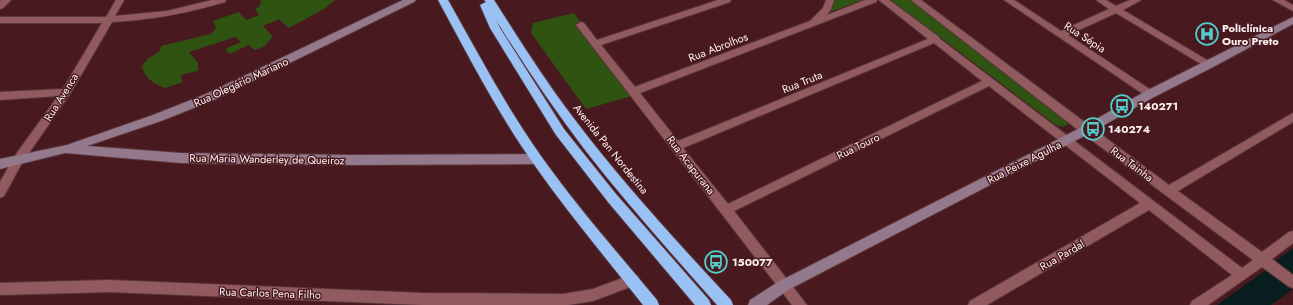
<svg xmlns="http://www.w3.org/2000/svg" width="1293" height="305" font-family="Jost,sans-serif">
<rect width="100%" height="100%" fill="#491920"/>
<g fill="#2f5311">
<path d="M261,0h74l-11,9 -35,19 -10,-9 -16,7 10,11 -10,10 -8,3 -7,-5 -18,9 -5,-5 16,-7 -6,-5 -46,15 9,11v8l-18,4 3,7 -18,6c-12,-5 -20,-9 -23,-22l7,-8 11,-7 1,-5 50,-12 5,-6 -3,-7 26,-9 7,8 13,-5 -4,-6 5,-3z"/>
<polygon points="832,0 863,0 827,13"/>
<path d="M891,0h22l156,122c-3,6 -7,5 -13,3z"/>
<polygon points="574,13 632,96 586,109 531,33 533,23"/>
</g>
<g fill="#081d1d">
<polygon points="1293,248 1293,277 1273,263"/>
<polygon points="1266,270 1293,289 1271,305 1217,305"/>
</g>
<g fill="none" stroke-linecap="round" stroke-linejoin="round">
<g stroke="#5a363c" stroke-width="2">
<g id="street">
<polygon points="2,0 11,0 3,8 0,9 0,1"/>
<path d="M116,0h8l-9,16 52,-5 45,-11h14l-1,2c-37,11 -74,18 -113,20l-42,72 -48,69 -18,33 -4,2v-16l14,-25 44,-61 -58,4v-8l63,-3 39,-66h-102v-6h106z"/>
<path d="M718,0h13l-1,2 -129,43 34,42 175,-66 13,-13 3,-8h8l-3,9 -4,6 38,-15h12l-1,2 -236,91 38,48 250,-102 -49,-39h10l50,37 1,2 302,229 11,-8 -171,-127 -171,-133h10l248,185 124,-72v9l-115,69 84,61 27,-20 4,-1v12l-21,16 21,16v13l-5,-2 -26,-19 -54,38h-18l2,-4 40,-26 -83,-65 -162,95h-19l2,-4 170,-98 -151,-117 -255,125 73,94h-15l-216,-280 5,-3 3,1 13,17zM934,43l48,38 -254,123 -45,-56z"/>
<polygon points="1004,0 1014,0 1061,31 1109,9 1096,0 1106,0 1116,6 1130,0 1141,0 1123,10 1212,63 1214,65 1209,68 1206,67 1116,13 1068,35 1154,92 1155,94 1154,96 1146,96"/>
<polygon points="1273,0 1284,0 1293,5 1293,11"/>
<polygon points="633,274 638,276 639,280 638,284 593,301 568,305 423,305 109,292 0,295 0,283 109,280 423,293 563,294 593,289"/>
</g>
</g>
<g stroke="#5a363c" stroke-width="2">
<g id="secondary">
<polygon points="403,0 416,0 414,2 214,100 161,121 87,146 181,153 350,155 536,154 540,156 542,159 540,162 536,164 350,165 181,163 65,153 0,169 0,159 67,145 153,115 206,94"/>
<polygon points="1293,17 1293,24 1213,67 1154,97 1090,133 788,290 767,305 748,305 750,300 778,282 1082,127 1146,91"/>
</g>
</g>
<g stroke="#5a363c" stroke-width="2">
<g id="highway">
<path d="M438,0h10c30,53 58,107 93,156 36,51 77,97 116,144l2,5h-16c-37,-47 -76,-93 -110,-142 -36,-51 -65,-108 -95,-163z"/>
<path d="M484,0h10c25,39 50,79 78,116 49,65 104,125 159,184l2,5h-16c-45,-51 -90,-101 -132,-155 -32,-42 -61,-85 -89,-130l4,8 64,101 52,65 93,106 2,5h-16l-87,-103 -52,-67 -66,-107 -10,-23 6,-3z"/>
</g>
</g>
<use href="#street" fill="#915a5e" fill-rule="evenodd"/>
<use href="#secondary" fill="#93798b" fill-rule="evenodd"/>
<use href="#highway" fill="#99c1f3" fill-rule="evenodd"/>
</g>
<defs>
<g id="hospital-ring" transform="scale(1.15)"><circle r="9.5" fill="#491920" stroke="#52cdcc" stroke-width="1.5"/><path d="M-5-5h3v3.5h4V-5h3V5h-3V1.5h-4V5h-3Z" fill="#52cdcc"/></g>
<g id="bus-ring" transform="scale(1.15)"><circle r="9.5" fill="#491920" stroke="#52cdcc" stroke-width="1.5"/><path d="M-5-6H5V4H4V6H2V4H-2V6H-4V4H-5ZM-3.5-4V0h7V-4ZM-3.5 1.2v1.5H-2V1.2ZM2 1.2v1.5H3.5V1.2Z" fill="#52cdcc"/></g>
</defs>
<g fill-rule="evenodd">
<use href="#hospital-ring" x="1207" y="34"/>
<use href="#bus-ring" x="1122" y="106"/>
<use href="#bus-ring" x="1093" y="129"/>
<use href="#bus-ring" x="716" y="262"/>
</g>
<g text-anchor="middle" stroke-width="3" stroke-linejoin="round" paint-order="stroke">
<g font-size="11" font-weight="bold" fill="#fdf0f0" stroke="#491920" text-anchor="start">
<text x="1222" y="32">Policlínica<tspan x="1222" dy="13">Ouro Preto</tspan></text>
<text x="1138" y="110">140271</text>
<text x="1108" y="133">140274</text>
<text x="732" y="266">150077</text>
</g>
<g font-size="11" fill="#fdf0f0" stroke="#491920">
<text transform="translate(1085 37) rotate(33)" y="4">Rua Sépia</text>
<text transform="translate(718 47) rotate(-21)" y="4">Rua Abrolhos</text>
<text transform="translate(241 82) rotate(-25)" y="4">Rua Olegário Mariano</text>
<text transform="translate(802 82) rotate(-22)" y="4">Rua Truta</text>
<text transform="translate(61 97) rotate(-58)" y="4">Rua Avenca</text>
<text transform="translate(858 146) rotate(-26)" y="4">Rua Touro</text>
<text transform="translate(611 149) rotate(51)" y="4">Avenida Pan Nordestina</text>
<text transform="translate(267 159) rotate(1)" y="4">Rua Maria Wanderley de Queiroz</text>
<text transform="translate(1024 162) rotate(-27)" y="4">Rua Peixe Agulha</text>
<text transform="translate(1132 164) rotate(37)" y="4">Rua Tainha</text>
<text transform="translate(691 165) rotate(52)" y="4">Rua Acapurana</text>
<text transform="translate(1062 255) rotate(-30)" y="4">Rua Pardal</text>
<text transform="translate(270 293) rotate(2)" y="4">Rua Carlos Pena Filho</text>
</g>
</g>
</svg>
